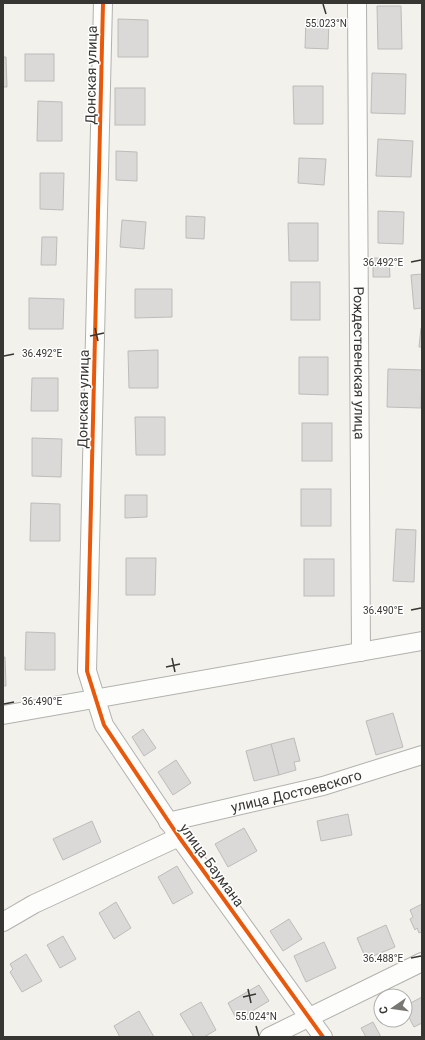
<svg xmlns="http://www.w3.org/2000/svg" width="425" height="1040" font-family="Roboto,sans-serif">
<rect width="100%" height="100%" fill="#f2f1ec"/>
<g fill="#dbd9d8" stroke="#bdbcba">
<polygon points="377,6 401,6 402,49 378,49"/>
<polygon points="118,19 148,20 148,57 118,57"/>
<polygon points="306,19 329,20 328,49 305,48"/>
<rect x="25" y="54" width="29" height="27"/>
<polygon points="3,57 6,57 7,87 3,87"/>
<polygon points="372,73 406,74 405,114 371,113"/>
<polygon points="293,86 323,86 323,124 294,124"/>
<rect x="115" y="88" width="30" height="37"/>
<polygon points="38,101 62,102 62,141 37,141"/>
<polygon points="378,139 413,141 411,177 376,176"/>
<polygon points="116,151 137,152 137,181 116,180"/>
<polygon points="299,158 326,159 324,185 298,183"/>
<polygon points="40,173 64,173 63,210 40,209"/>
<polygon points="378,211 404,212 403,244 378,243"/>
<polygon points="186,216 205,217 204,239 186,238"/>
<polygon points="122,220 146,222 144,249 120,247"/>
<polygon points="288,223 318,223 318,261 289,261"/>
<polygon points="42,237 57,237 56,265 41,265"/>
<polygon points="373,258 389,258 390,277 373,277"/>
<polygon points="422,274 422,308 414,309 411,275"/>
<rect x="291" y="282" width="29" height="38"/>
<polygon points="135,289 172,289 172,317 135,318"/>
<polygon points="29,298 64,299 63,329 29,329"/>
<polygon points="421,328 422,329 422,347 419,347"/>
<polygon points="158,350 158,388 129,388 128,351"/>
<polygon points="299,357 328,357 328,395 299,394"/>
<polygon points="388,369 422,370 421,408 387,407"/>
<polygon points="32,378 58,378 58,411 31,411"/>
<polygon points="135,417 165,417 165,455 136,455"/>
<rect x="302" y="423" width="30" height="38"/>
<polygon points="32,438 62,439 61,477 32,476"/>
<rect x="301" y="489" width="30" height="37"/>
<polygon points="125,495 147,495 147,517 125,518"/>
<polygon points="31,503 60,504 60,541 30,541"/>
<polygon points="396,529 416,530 414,582 393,581"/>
<polygon points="126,558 156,558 155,595 126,595"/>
<rect x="304" y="559" width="30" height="37"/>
<polygon points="26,632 55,633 55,670 25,670"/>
<polygon points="3,657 5,657 6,686 3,686"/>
<polygon points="393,713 403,747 376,755 366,721"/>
<polygon points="143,729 156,748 144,756 132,737"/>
<polygon points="294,738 300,761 294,762 296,770 279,775 271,744"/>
<polygon points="271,744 279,775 254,781 246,751"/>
<polygon points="176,760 191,783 173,795 158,772"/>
<polygon points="348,814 352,835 321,841 317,821"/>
<polygon points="92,821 101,842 63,860 53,839"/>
<polygon points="244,828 257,851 228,867 215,844"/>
<polygon points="177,866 193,893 173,904 158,877"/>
<polygon points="116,902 131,928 114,939 99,913"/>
<polygon points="422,904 422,932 419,933 417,928 415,930 410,919 413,917 410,910"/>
<polygon points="289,919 302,939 283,951 270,931"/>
<polygon points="386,925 395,947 366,959 357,938"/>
<polygon points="63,936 76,959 60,968 47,945"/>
<polygon points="324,942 336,968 306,982 294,956"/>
<polygon points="26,954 42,981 22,992 10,972 13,969 10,964"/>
<polygon points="259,985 269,1001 237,1020 228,1003"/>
<polygon points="422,997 422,1023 414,1027 405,1010 405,1006"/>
<polygon points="201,1002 216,1030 204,1037 194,1037 180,1014"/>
<polygon points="139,1011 154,1037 120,1037 114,1026"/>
<polygon points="373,1022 381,1037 366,1037 361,1028"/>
</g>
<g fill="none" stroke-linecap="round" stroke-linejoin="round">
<g stroke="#b2b1ad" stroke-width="20">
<g id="minor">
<polyline points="103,3 87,671 104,725 179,837 323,1037"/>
<path id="s1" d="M357,3l4,649"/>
<polyline points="3,715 422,641"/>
<path id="s2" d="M168,822l155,-36 99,-31"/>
<polyline points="3,922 34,904 179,837"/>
<polyline points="269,1037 422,962"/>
</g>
</g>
<use href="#minor" stroke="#fdfdfc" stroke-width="18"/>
<g stroke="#fff" stroke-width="6">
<polyline id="cycleway" points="103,3 87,671 104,725 179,837 323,1037"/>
</g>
<use href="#cycleway" stroke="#e8590c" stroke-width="4"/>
</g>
<path fill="none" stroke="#373632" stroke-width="1.5" d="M323,4l3,10M411,262l10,-2M95,328l3,13M90,336l14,-3M4,356l10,-2M411,610l10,-2M172,658l3,14M166,667l14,-3M4,704l10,-2M411,958l10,-2M248,989l3,14M243,997l13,-3M256,1026l3,10"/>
<g text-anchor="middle" stroke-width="3" stroke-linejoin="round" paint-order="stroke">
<g font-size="14" fill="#373632" stroke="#fff">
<text transform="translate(91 75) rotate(-89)" y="5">Донская улица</text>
<text dy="5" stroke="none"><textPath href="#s1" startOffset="360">Рождественская улица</textPath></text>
<text transform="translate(83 399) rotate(-89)" y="5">Донская улица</text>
<text dy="5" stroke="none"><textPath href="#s2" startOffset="132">улица Достоевского</textPath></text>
<text transform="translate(212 865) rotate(54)" y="5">улица Баумана</text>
</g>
</g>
<g font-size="10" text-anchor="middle" fill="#373632" stroke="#fff" stroke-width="3" stroke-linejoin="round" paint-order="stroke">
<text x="326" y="27">55.023°N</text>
<text x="383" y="266">36.492°E</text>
<text x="42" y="357">36.492°E</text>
<text x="383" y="614">36.490°E</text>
<text x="42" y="705">36.490°E</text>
<text x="383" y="962">36.488°E</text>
<text x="256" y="1020">55.024°N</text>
</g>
<rect width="425" height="1040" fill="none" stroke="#373632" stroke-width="8"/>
<g transform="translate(393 1008) rotate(257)"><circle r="19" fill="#ffffff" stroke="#afafad"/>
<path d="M0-3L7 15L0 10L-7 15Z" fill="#787773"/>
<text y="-6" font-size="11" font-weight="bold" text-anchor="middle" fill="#373632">С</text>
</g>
</svg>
